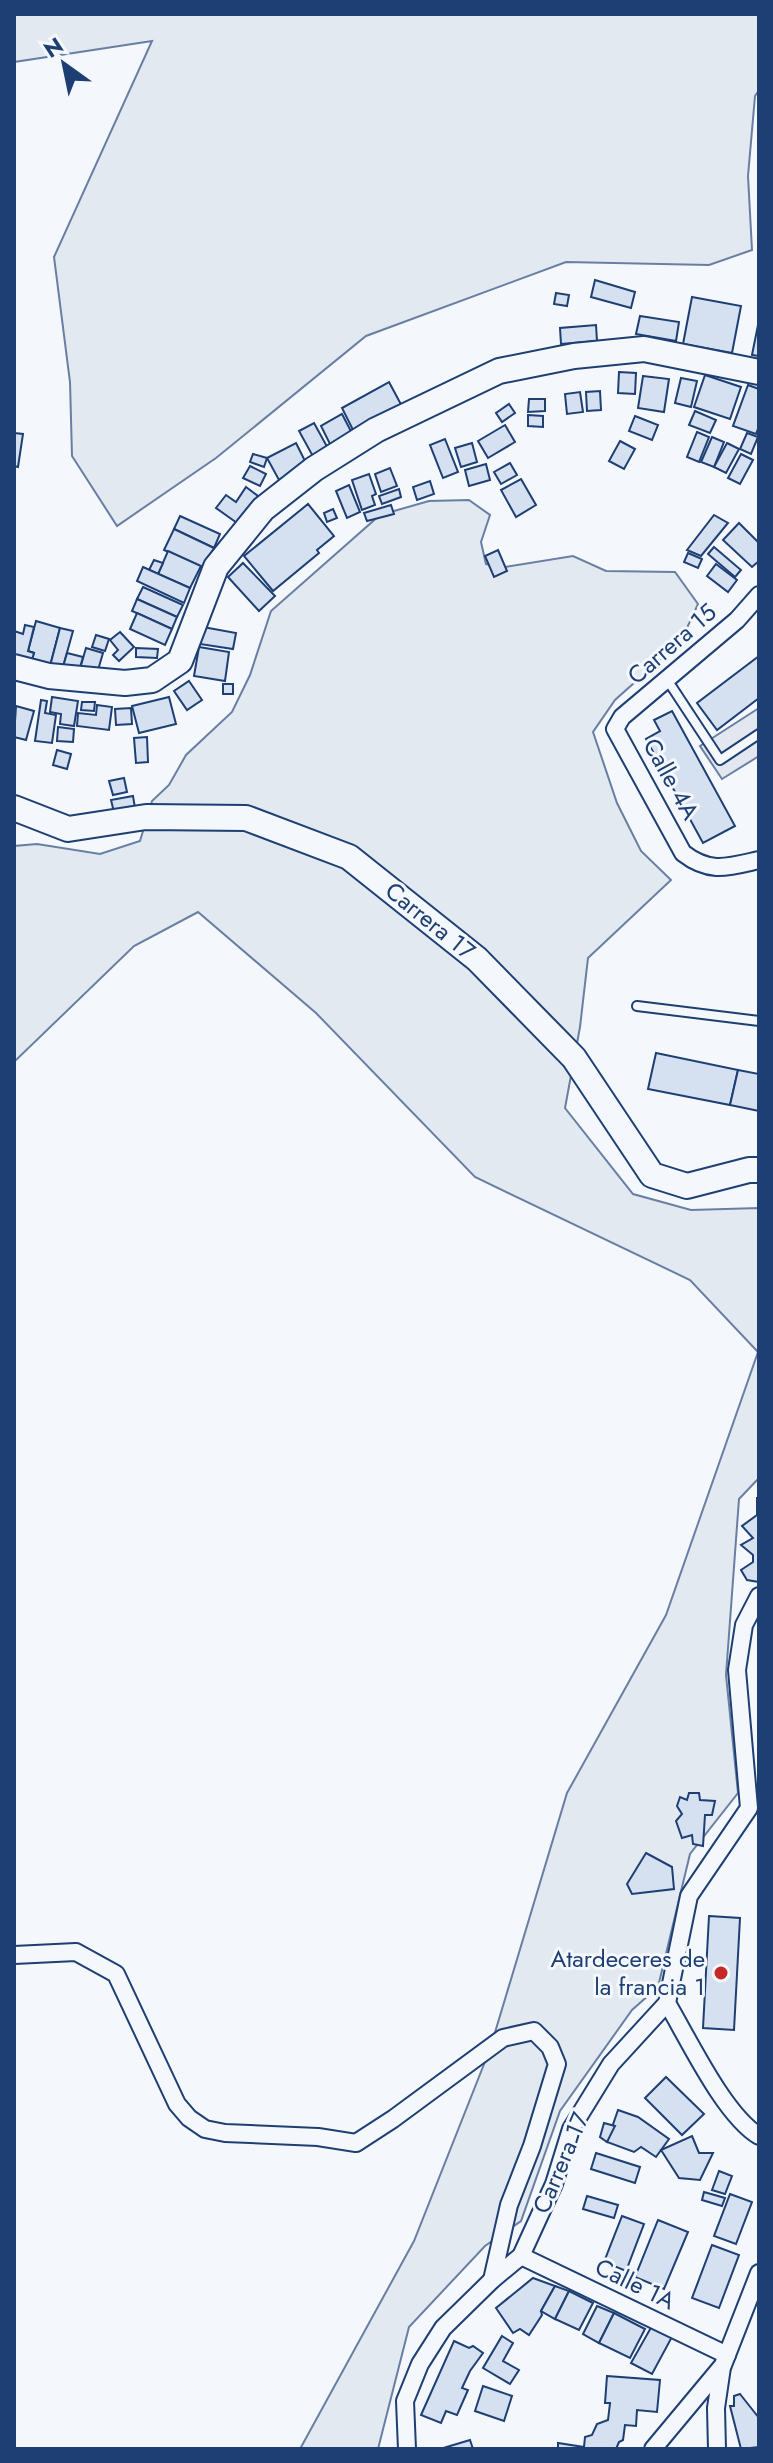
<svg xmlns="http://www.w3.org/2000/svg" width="773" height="2463" font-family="Jost,sans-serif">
<rect width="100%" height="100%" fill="#f4f7fb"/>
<g fill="#e3e9f0" stroke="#687fa3" stroke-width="2">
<polygon points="14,14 759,14 759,90 755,96 748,176 752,250 709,265 566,262 366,336 216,458 117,526 72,456 70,382 54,257 152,41 14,62"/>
<polygon points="469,500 490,515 481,542 486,564 505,567 573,556 606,571 675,572 698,604 681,641 615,700 593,732 617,803 641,851 671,880 588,958 580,1027 565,1108 633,1194 691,1210 759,1208 759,1478 739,1499 726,1675 738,1793 690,1854 658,1987 632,2010 560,2111 521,2221 485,2246 409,2327 378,2449 300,2449 414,2241 490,2049 567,1793 666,1615 758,1352 690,1280 475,1177 316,1013 198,912 134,946 14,1062 14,846 37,844 100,854 140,841 152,801 169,785 186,755 232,712 250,675 271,611 380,515 429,501"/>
</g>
<polygon fill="#e3e8f0" stroke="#687fa3" stroke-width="2" points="759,708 759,756 722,779 700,746"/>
<g fill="#d5e0f0" stroke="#1d3f73" stroke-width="2">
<polygon points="595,280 635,292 631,308 591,297"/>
<polygon points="556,293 569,295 567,306 554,304"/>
<polygon points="692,297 741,306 732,353 683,344"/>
<polygon points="640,316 679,322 676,341 636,334"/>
<polygon points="596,325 597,341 561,344 560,328"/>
<polygon points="758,325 759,326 759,356 752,355"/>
<polygon points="619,372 636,373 635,394 618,393"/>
<polygon points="705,375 741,387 730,419 694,407"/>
<polygon points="643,376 669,379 664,412 638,408"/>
<polygon points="681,378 697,381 691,407 675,403"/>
<polygon points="389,382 404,410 356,436 342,408"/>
<polygon points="748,385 759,389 759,426 756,434 733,426"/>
<polygon points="600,391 601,410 587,411 586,392"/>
<polygon points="580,392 583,412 567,414 565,394"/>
<polygon points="529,399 545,399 545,411 528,412"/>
<polygon points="509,404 515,413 502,422 496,413"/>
<polygon points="695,411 716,420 710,433 689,425"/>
<polygon points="342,414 354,437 332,448 321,426"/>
<polygon points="528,415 543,416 543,427 528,426"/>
<polygon points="635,416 658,425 652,440 629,431"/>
<polygon points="314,423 330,452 315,460 299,431"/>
<polygon points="505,425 515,442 488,458 478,441"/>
<polygon points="697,432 709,437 699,462 687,457"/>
<polygon points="14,433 23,434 18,467 14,466"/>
<polygon points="747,433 758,437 751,454 740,449"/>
<polygon points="712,437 724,442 714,467 701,462"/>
<polygon points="445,439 458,472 443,478 430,445"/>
<polygon points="620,441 635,449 624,469 609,461"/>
<polygon points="296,443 307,465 279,480 267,458"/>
<polygon points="472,443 477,462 461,467 455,448"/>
<polygon points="727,443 739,449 726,473 714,467"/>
<polygon points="253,454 267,458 264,467 250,462"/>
<polygon points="741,454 753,460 740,484 728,478"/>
<polygon points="510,463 517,475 501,484 494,472"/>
<polygon points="486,464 490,480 469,486 465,470"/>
<polygon points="250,466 266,474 260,486 243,478"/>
<polygon points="390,468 397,486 381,492 375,474"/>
<polygon points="369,474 376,494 372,496 375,505 362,510 352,480"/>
<polygon points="521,479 536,505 516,517 501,490"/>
<polygon points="430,481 434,494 417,500 413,487"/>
<polygon points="349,485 360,512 347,518 336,491"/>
<polygon points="246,487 258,496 237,523 216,508 226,495 236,502"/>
<polygon points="399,489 401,497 382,504 379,496"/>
<polygon points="308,504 334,536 317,550 319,553 273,591 244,556"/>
<polygon points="391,505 394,514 367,521 364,513"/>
<polygon points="333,509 337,518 327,522 324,513"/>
<polygon points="714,515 728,523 701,556 687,550"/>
<polygon points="180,516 220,534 214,548 174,529"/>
<polygon points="739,523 759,543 759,561 752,567 723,540"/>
<polygon points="174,529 214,548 204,568 164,550"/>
<polygon points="714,547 741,570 735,577 708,554"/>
<polygon points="498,550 507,571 494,577 485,556"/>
<polygon points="168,551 201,566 190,588 158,574"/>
<polygon points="688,553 702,559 698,568 684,562"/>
<polygon points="154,560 163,563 158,574 149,570"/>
<polygon points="243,563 275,596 259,611 228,577"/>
<polygon points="716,564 737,580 728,592 707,576"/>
<polygon points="143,567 190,588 184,603 137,581"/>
<polygon points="143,587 183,605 177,617 137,599"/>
<polygon points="137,599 177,617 172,629 132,611"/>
<polygon points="137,613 172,629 165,645 130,629"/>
<polygon points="36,621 60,628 49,670 30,665 34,653 28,651"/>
<polygon points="25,625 34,627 28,651 34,653 30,666 14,667 14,631 23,634"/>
<polygon points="203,627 236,633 233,649 200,644"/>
<polygon points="60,628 73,631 61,674 49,670"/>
<polygon points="120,632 134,647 119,661 113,655 118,650 110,640"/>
<polygon points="96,635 109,639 105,651 92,647"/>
<polygon points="199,647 229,652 225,681 194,676"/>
<polygon points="86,648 103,653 96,677 79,672"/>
<polygon points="136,648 158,649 157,658 136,657"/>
<polygon points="67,653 83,657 77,678 61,674"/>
<polygon points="759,656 759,698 717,730 697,703"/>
<polygon points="189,681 202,700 187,710 174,691"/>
<rect x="223" y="684" width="10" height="10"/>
<polygon points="52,697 78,701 74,726 60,724 61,714 50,712"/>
<polygon points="169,697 176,724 139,733 132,706"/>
<polygon points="41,700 47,701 45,713 56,715 52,743 35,741"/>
<polygon points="82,702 95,702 94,711 81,710"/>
<polygon points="97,705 112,707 109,730 77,726 78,713 96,715"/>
<polygon points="16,706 34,711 26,740 14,737"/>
<polygon points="131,708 132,724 116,725 115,709"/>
<polygon points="672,711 735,826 703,843 646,739 660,731 654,720"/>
<polygon points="58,727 74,729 73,742 57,741"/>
<polygon points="147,737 148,762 136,763 134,738"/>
<polygon points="57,750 71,754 67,769 53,765"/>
<polygon points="124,778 127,792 113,795 109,781"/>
<polygon points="133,796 135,808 114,812 111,800"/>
<polygon points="656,1053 738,1070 730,1105 648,1089"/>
<polygon points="738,1070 759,1074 759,1111 730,1105"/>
<polygon points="757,1498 759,1498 759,1582 747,1580 741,1570 753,1562 753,1555 741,1545 753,1538 742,1526 757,1515"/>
<polygon points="689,1793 699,1793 700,1800 715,1801 712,1815 705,1815 703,1846 693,1844 692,1835 682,1838 676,1821 682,1814 677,1806 680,1797 687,1800"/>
<polygon points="646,1853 672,1867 674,1889 632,1894 627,1884"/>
<polygon points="709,1916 740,1918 734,2030 703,2028"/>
<polygon points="666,2077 704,2114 682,2135 645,2098"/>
<polygon points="618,2110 638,2117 669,2139 656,2157 641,2147 634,2152 607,2142"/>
<polygon points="604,2123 615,2126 607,2142 600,2137"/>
<polygon points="692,2136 699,2153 713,2153 700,2180 679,2178 661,2150"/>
<polygon points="596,2153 640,2167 635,2183 591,2169"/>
<polygon points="719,2171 732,2176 725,2194 712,2190"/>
<polygon points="704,2192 725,2198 722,2206 702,2200"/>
<polygon points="730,2194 752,2202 736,2244 714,2236"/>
<polygon points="587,2196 618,2205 614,2218 583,2209"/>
<polygon points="622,2216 644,2224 626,2271 604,2262"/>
<polygon points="658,2220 688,2232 664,2289 635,2277"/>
<polygon points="712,2245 739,2255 719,2308 692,2298"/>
<polygon points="533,2278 555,2286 541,2311 542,2315 529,2335 520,2329 513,2333 496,2308"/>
<polygon points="555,2286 569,2291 555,2319 541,2311"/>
<polygon points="569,2291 593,2303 579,2330 555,2319"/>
<polygon points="597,2306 614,2313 599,2343 583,2334"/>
<polygon points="614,2313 645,2329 630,2358 599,2343"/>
<polygon points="653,2324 673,2335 652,2374 631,2363"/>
<polygon points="502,2336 513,2343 503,2361 519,2370 510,2384 483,2368"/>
<polygon points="454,2341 469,2348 473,2346 483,2353 470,2371 462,2388 468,2390 457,2415 446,2411 441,2423 421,2415"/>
<polygon points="607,2376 660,2380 657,2412 637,2410 636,2426 625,2425 623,2440 619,2442 616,2449 558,2449 558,2443 584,2447 585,2437 592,2435 597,2424 608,2420 610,2403 605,2403"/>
<polygon points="483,2386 512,2396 504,2421 475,2411"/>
<polygon points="740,2394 759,2418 759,2447 741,2449 730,2406 734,2406 734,2396"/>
<polygon points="470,2440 473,2449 440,2449"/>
</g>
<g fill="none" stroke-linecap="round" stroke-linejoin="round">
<g stroke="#1d3f73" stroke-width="12">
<g id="lane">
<polyline points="668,681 720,760 759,734"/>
<polyline points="637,1006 759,1021"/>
</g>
</g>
<g stroke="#1d3f73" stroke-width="20">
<g id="street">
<path d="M759,595l-22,25 -115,97 -7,12 68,124c27,21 45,14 76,7"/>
<polyline points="14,1955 76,1952 116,1974 177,2104 189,2118 205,2129 225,2133 318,2137 356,2143 393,2119 503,2038 534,2031 550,2047 557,2064 532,2146 509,2205 492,2280"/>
<path d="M667,2003c22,37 57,112 92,133"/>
<polyline points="521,2256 727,2355"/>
<polyline points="407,2449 405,2401 420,2364 443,2328 492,2280 521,2256 554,2184 571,2129 611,2064 667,2003 689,1896 749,1808 737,1670 744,1625 759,1596"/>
<polyline points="653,2449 723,2365 759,2273"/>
<polyline points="717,2449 716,2408 722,2367"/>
</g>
</g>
<g stroke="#1d3f73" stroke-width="28">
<g id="secondary">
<polyline points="14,667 49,676 125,683 152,680 180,661 216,567 263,509 314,469 376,430 499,371 574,356 644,349 759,372"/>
<polyline points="14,808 68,829 146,817 246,818 349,857 477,959 574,1058 652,1175 687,1186 749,1170 759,1170"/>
</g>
</g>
<use href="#lane" stroke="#f4f7fb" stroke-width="8"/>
<use href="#street" stroke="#f4f7fb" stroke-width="16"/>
<use href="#secondary" stroke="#f4f7fb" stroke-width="24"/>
</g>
<circle fill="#c62828" stroke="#f4f7fb" stroke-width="3" cx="721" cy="1973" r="8"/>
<g text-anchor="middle" stroke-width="6" stroke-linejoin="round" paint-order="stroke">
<g font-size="24" fill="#1d3f73" stroke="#f4f7fb">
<text transform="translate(672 644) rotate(-41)" y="8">Carrera 15</text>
<text transform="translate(671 779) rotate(61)" y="8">Calle 4A</text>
<text transform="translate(430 921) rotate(39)" y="8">Carrera 17</text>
<text transform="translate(561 2163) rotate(-67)" y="8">Carrera 17</text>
<text transform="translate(635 2284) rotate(26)" y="8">Calle 1A</text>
</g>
<g font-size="24" fill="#1d3f73" stroke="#f4f7fb" text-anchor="end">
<text x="705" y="1967">Atardeceres de<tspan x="705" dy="28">la francia 1</tspan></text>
</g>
</g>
<rect width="773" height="2463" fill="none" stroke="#1d3f73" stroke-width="32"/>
<g transform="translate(64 64) rotate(327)" stroke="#f4f7fb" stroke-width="6" paint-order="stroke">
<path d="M0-6L14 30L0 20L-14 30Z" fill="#1d3f73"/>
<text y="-12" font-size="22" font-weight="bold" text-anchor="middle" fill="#1d3f73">N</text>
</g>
</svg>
